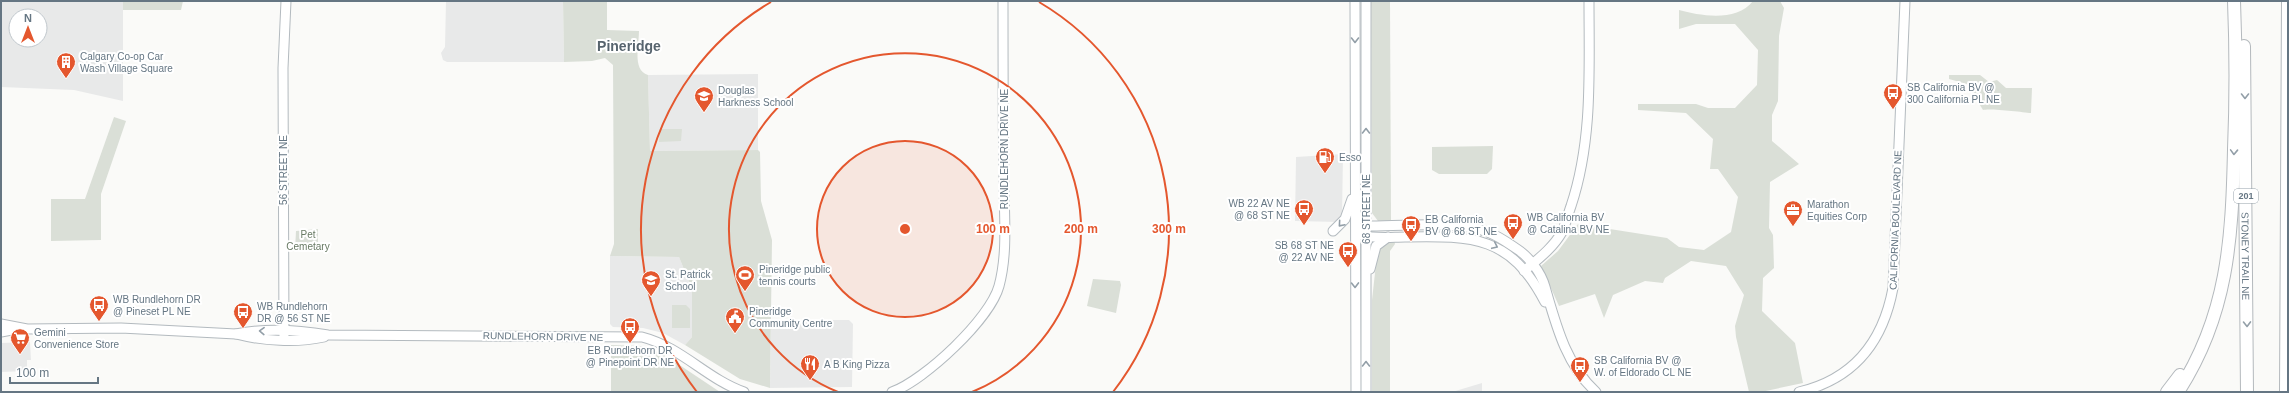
<svg xmlns="http://www.w3.org/2000/svg" width="2289" height="393" font-family="Arial,sans-serif">
<rect width="100%" height="100%" fill="#fafaf8"/>
<g fill="#e8e9e9" fill-rule="evenodd">
<path d="M1,1h122v100l-49,-11 -73,-3zM16,16h24v24h-24z"/>
<polygon points="446,1 563,1 564,62 447,62 443,60 441,53 445,47"/>
<polygon points="758,74 758,150 650,151 648,75"/>
<polygon points="1343,154 1342,216 1339,222 1295,221 1296,157"/>
<polygon points="610,256 679,257 692,289 692,337 685,345 663,333 643,328 613,327 610,324"/>
<polygon points="771,320 849,320 853,324 852,387 770,388"/>
<polygon points="30,342 31,360 27,360 27,371 1,372 1,343"/>
<polygon points="1482,383 1482,392 1452,392"/>
</g>
<g fill="#dadfd7">
<polygon points="123,1 183,1 181,10 123,10"/>
<path d="M563,1h44v29l32,1c0,14 -7,39 9,44l2,76 108,-1 2,2 1,49 11,39 -2,148 -30,-9 -55,-34 7,-8v-48l-13,-32 -69,-1 4,-12 -1,-179 -8,-7 -13,3 -28,1z"/>
<polygon points="1371,1 1390,1 1391,223 1378,221 1372,213"/>
<path d="M1753,1h27l4,7 -5,28 -1,65 -6,14v26l27,23 -29,18 -1,46 4,7 1,33 -11,10 -1,33 33,32 8,40 -42,9h-12l-13,-55 -1,-11 9,-31 -18,-29 -35,-5 -26,17 -2,5 -18,-2 -32,14 -9,23 -9,-24 -36,12 -18,-40 17,-15 20,-27 89,14 12,9 25,3 27,-18 7,-35 -20,-28h-8l3,-30 -27,-26 -48,-3v-6h58l12,4h27l22,-23 1,-35 -23,-26h-39l-17,5v-19c22,6 58,12 74,-9z"/>
<path d="M1949,75h31l9,7 8,-2 9,8h26l-1,25c-10,-1 -42,-5 -48,-3l-16,-26 -18,-5z"/>
<polygon points="114,117 126,121 101,194 101,240 51,241 51,199 85,199"/>
<polygon points="660,129 682,129 681,141 659,142"/>
<polygon points="1493,146 1492,169 1487,174 1439,174 1432,170 1432,147"/>
<polygon points="318,229 318,250 295,250 296,231"/>
<path d="M1394,240l1,4 -5,7v141h-18v-92l5,-45c2,-9 8,-12 17,-15z"/>
<polygon points="1093,279 1120,281 1121,285 1116,313 1087,306"/>
<polygon points="672,305 686,305 690,309 690,328 672,328"/>
<polygon points="611,345 641,346 663,354 720,392 611,392"/>
</g>
<g fill="none" stroke-linecap="round" stroke-linejoin="round">
<g stroke="#b3babf" stroke-width="11">
<g id="secondary">
<polyline points="1355,1 1356,392"/>
<path d="M1362,228l4,-2c35,0 94,-6 124,7 10,4 18,10 27,16 12,8 24,23 28,38 11,38 21,78 51,105"/>
<polyline points="1333,231 1345,219 1352,199"/>
<path d="M1362,235c12,4 30,2 43,2 68,-1 105,-2 140,65"/>
<polyline points="1370,269 1376,246 1388,237"/>
<path d="M1524,271c13,-11 29,-23 38,-39 4,-8 6,-18 9,-26 22,-66 18,-136 18,-205"/>
<path d="M1,324l26,5 94,-1 115,6c27,7 61,9 88,3"/>
<polyline points="1,332 17,329"/>
<path d="M236,334c29,-6 63,-4 92,1l314,2c39,10 65,42 102,55"/>
<polyline points="284,340 283,68 286,1"/>
<path d="M892,392c33,-12 98,-73 107,-106 9,-33 5,-70 5,-103 -1,-61 -1,-121 -1,-182"/>
<polyline points="1366,392 1366,1"/>
<path d="M1799,392c55,-13 84,-50 94,-104l12,-287"/>
</g>
</g>
<g stroke="#b4b9bd" stroke-width="14">
<g id="highway">
<path id="s1" d="M2244,46l3,346"/>
<polyline points="2167,392 2180,375"/>
<path d="M2178,392c50,-77 54,-153 56,-242 2,-50 2,-99 0,-149"/>
<polyline points="2286,392 2288,1"/>
</g>
</g>
<use href="#secondary" stroke="#fff" stroke-width="9"/>
<use href="#highway" stroke="#fff" stroke-width="12"/>
</g>
<defs><path id="oneway-chevron" d="M-2-3.5L2.5 0L-2 3.5" fill="none" stroke-width="1.6" stroke-linecap="round" stroke-linejoin="round"/></defs>
<g stroke="#939fa8">
<use href="#oneway-chevron" transform="translate(1355 40) rotate(90)"/>
<use href="#oneway-chevron" transform="translate(2245 96) rotate(90)"/>
<use href="#oneway-chevron" transform="translate(1366 131) rotate(-90)"/>
<use href="#oneway-chevron" transform="translate(2234 152) rotate(92)"/>
<use href="#oneway-chevron" transform="translate(1341 224) rotate(131)"/>
<use href="#oneway-chevron" transform="translate(1495 246) rotate(25)"/>
<use href="#oneway-chevron" transform="translate(1355 285) rotate(89)"/>
<use href="#oneway-chevron" transform="translate(2247 324) rotate(89)"/>
<use href="#oneway-chevron" transform="translate(262 331) rotate(-178)"/>
<use href="#oneway-chevron" transform="translate(1366 364) rotate(-90)"/>
</g>
<circle cx="905" cy="229" r="88" fill="#e4572e" fill-opacity=".12"/>
<g fill="none" stroke="#e4572e" stroke-width="2">
<circle cx="905" cy="229" r="88"/>
<path d="M838 392A176 176 0 1 1 972 392"/>
<path d="M697 392A264 264 0 0 1 771 2M1039 2A264 264 0 0 1 1113 392"/>
</g>
<defs>
<g id="building-pin" transform="scale(1)"><path d="M0 17L-7.5 6A9.5 9.5 0 1 1 7.5 6Z" fill="#e4572e" stroke="#fff"/><path d="M-4-6H4V6H1V3H-1V6H-4ZM-2.5-4.3h1.7v1.8h-1.7ZM.8-4.3h1.7v1.8H.8ZM-2.5-1h1.7V.8h-1.7ZM.8-1h1.7V.8H.8Z" fill="#fff"/></g>
<g id="bus-pin" transform="scale(1)"><path d="M0 17L-7.5 6A9.5 9.5 0 1 1 7.5 6Z" fill="#e4572e" stroke="#fff"/><path d="M-5-6H5V4H4V6H2V4H-2V6H-4V4H-5ZM-3.5-4V0h7V-4ZM-3.5 1.2v1.5H-2V1.2ZM2 1.2v1.5H3.5V1.2Z" fill="#fff"/></g>
<g id="school-pin" transform="scale(1)"><path d="M0 17L-7.5 6A9.5 9.5 0 1 1 7.5 6Z" fill="#e4572e" stroke="#fff"/><path d="M0-5L7-2L0 1L-7-2ZM-4 1L0 2.5L4 1V4Q0 6-4 4Z" fill="#fff"/></g>
<g id="fuel-pin" transform="scale(1)"><path d="M0 17L-7.5 6A9.5 9.5 0 1 1 7.5 6Z" fill="#e4572e" stroke="#fff"/><path d="M-5.5-6h7V0h2V4h1.3V-2.5L3-4.5l.8-.8L6-3V5H2.5V1h-1V6h-7ZM-4.2-4.7v3.2H.2V-4.7Z" fill="#fff"/></g>
<g id="office-pin" transform="scale(1)"><path d="M0 17L-7.5 6A9.5 9.5 0 1 1 7.5 6Z" fill="#e4572e" stroke="#fff"/><path d="M-6-3h4V-5.5h4V-3h4V5H-6ZM-1-4.5V-3h2v-1.5ZM-6 0V1H6V0Z" fill="#fff"/></g>
<g id="stadium-pin" transform="scale(1)"><path d="M0 17L-7.5 6A9.5 9.5 0 1 1 7.5 6Z" fill="#e4572e" stroke="#fff"/><path d="M0-5a6.5 5 0 1 0 0 10a6.5 5 0 1 0 0-10ZM-3.5-1.8h7v3.6h-7Z" fill="#fff"/></g>
<g id="civic-pin" transform="scale(1)"><path d="M0 17L-7.5 6A9.5 9.5 0 1 1 7.5 6Z" fill="#e4572e" stroke="#fff"/><path d="M-.6-6.5H3V-4.5H.6V-3L4-1V1h2V6H-6V1h2V-1L-.6-3ZM-1.2 2.5V6h2.4V2.5Z" fill="#fff"/></g>
<g id="supermarket-pin" transform="scale(1)"><path d="M0 17L-7.5 6A9.5 9.5 0 1 1 7.5 6Z" fill="#e4572e" stroke="#fff"/><path d="M-6-5.5h2.5l.6 2H6L4.5 2H-2.5L-4.4-4H-6ZM-1.5 3.2a1.3 1.3 0 1 0 .1 0ZM3 3.2a1.3 1.3 0 1 0 .1 0Z" fill="#fff"/></g>
<g id="restaurant-pin" transform="scale(1)"><path d="M0 17L-7.5 6A9.5 9.5 0 1 1 7.5 6Z" fill="#e4572e" stroke="#fff"/><path d="M-5-6h1v4h1v-4h1v4h1v-4h1v5L-1.5 .5V6h-2V.5L-5-1ZM5-6V6H3V1.5H1.5Q1.5-4 5-6Z" fill="#fff"/></g>
</defs>
<g fill-rule="evenodd">
<use href="#building-pin" x="66" y="62"/>
<use href="#bus-pin" x="1893" y="93"/>
<use href="#school-pin" x="704" y="96"/>
<use href="#fuel-pin" x="1325" y="157"/>
<use href="#bus-pin" x="1304" y="209"/>
<use href="#office-pin" x="1793" y="210"/>
<use href="#bus-pin" x="1513" y="223"/>
<use href="#bus-pin" x="1411" y="225"/>
<use href="#bus-pin" x="1348" y="251"/>
<use href="#stadium-pin" x="745" y="275"/>
<use href="#school-pin" x="651" y="280"/>
<use href="#bus-pin" x="99" y="305"/>
<use href="#bus-pin" x="243" y="312"/>
<use href="#civic-pin" x="735" y="317"/>
<use href="#bus-pin" x="630" y="327"/>
<use href="#supermarket-pin" x="20" y="338"/>
<use href="#restaurant-pin" x="810" y="364"/>
<use href="#bus-pin" x="1580" y="366"/>
</g>
<g text-anchor="middle" stroke-width="4" stroke-linejoin="round" paint-order="stroke">
<rect fill="#fff" stroke="#939fa8" stroke-width="1" x="2234" y="189" width="24" height="14" rx="3"/>
<g font-size="9" font-weight="bold" fill="#657683">
<text x="2246" y="199">201</text>
</g>
<g font-size="10" fill="#657683" stroke="#fff" text-anchor="start">
<text x="80" y="60">Calgary Co-op Car<tspan x="80" dy="12">Wash Village Square</tspan></text>
<text x="1907" y="91">SB California BV @<tspan x="1907" dy="12">300 California PL NE</tspan></text>
<text x="718" y="94">Douglas<tspan x="718" dy="12">Harkness School</tspan></text>
<text x="1339" y="161">Esso</text>
<text x="1290" y="207" text-anchor="end">WB 22 AV NE<tspan x="1290" dy="12">@ 68 ST NE</tspan></text>
<text x="1807" y="208">Marathon<tspan x="1807" dy="12">Equities Corp</tspan></text>
<text x="1527" y="221">WB California BV<tspan x="1527" dy="12">@ Catalina BV NE</tspan></text>
<text x="1425" y="223">EB California<tspan x="1425" dy="12">BV @ 68 ST NE</tspan></text>
<text x="1334" y="249" text-anchor="end">SB 68 ST NE<tspan x="1334" dy="12">@ 22 AV NE</tspan></text>
<text x="759" y="273">Pineridge public<tspan x="759" dy="12">tennis courts</tspan></text>
<text x="665" y="278">St. Patrick<tspan x="665" dy="12">School</tspan></text>
<text x="113" y="303">WB Rundlehorn DR<tspan x="113" dy="12">@ Pineset PL NE</tspan></text>
<text x="257" y="310">WB Rundlehorn<tspan x="257" dy="12">DR @ 56 ST NE</tspan></text>
<text x="749" y="315">Pineridge<tspan x="749" dy="12">Community Centre</tspan></text>
<text x="34" y="336">Gemini<tspan x="34" dy="12">Convenience Store</tspan></text>
<text x="630" y="354" text-anchor="middle">EB Rundlehorn DR<tspan x="630" dy="12">@ Pinepoint DR NE</tspan></text>
<text x="1594" y="364">SB California BV @<tspan x="1594" dy="12">W. of Eldorado CL NE</tspan></text>
<text x="824" y="368">A B King Pizza</text>
</g>
<g font-size="10" fill="#657683" stroke="#fff">
<text transform="translate(1004 149) rotate(-90)" y="4">RUNDLEHORN DRIVE NE</text>
<text transform="translate(283 170) rotate(-90)" y="4">56 STREET NE</text>
<text transform="translate(1366 209) rotate(-90)" y="4">68 STREET NE</text>
<text transform="translate(1895 220) rotate(-88)" y="4">CALIFORNIA BOULEVARD NE</text>
<text dy="4" stroke="none"><textPath href="#s1" startOffset="210">STONEY TRAIL NE</textPath></text>
<text transform="translate(543 336) rotate(1)" y="4">RUNDLEHORN DRIVE NE</text>
</g>
<g font-size="10" fill="#687a64" stroke="#fff">
<text x="308" y="238">Pet<tspan x="308" dy="12">Cemetary</tspan></text>
</g>
<g font-size="14" font-weight="bold" fill="#57646e" stroke="#fff">
<text x="629" y="51">Pineridge</text>
</g>
</g>
<circle cx="905" cy="229" r="6" fill="#e4572e" stroke="#fff" stroke-width="2"/>
<g font-size="12" text-anchor="middle" font-weight="bold" fill="#e4572e" stroke="#fff" stroke-width="4" stroke-linejoin="round" paint-order="stroke">
<text x="993" y="233">100 m</text>
<text x="1081" y="233">200 m</text>
<text x="1169" y="233">300 m</text>
</g>
<rect width="2289" height="393" fill="none" stroke="#657683" stroke-width="4"/>
<g transform="translate(28 28)"><circle r="19" fill="#ffffff" stroke="#c1c8cd"/>
<path d="M0-3L7 15L0 10L-7 15Z" fill="#e4572e"/>
<text y="-6" font-size="11" font-weight="bold" text-anchor="middle" fill="#657683">N</text>
</g>
<path d="M10 377v6h88v-6" fill="none" stroke="#657683" stroke-width="2"/>
<text x="16" y="377" font-size="12" fill="#657683" stroke="#ffffff" stroke-width="3" paint-order="stroke">100 m</text>
</svg>
